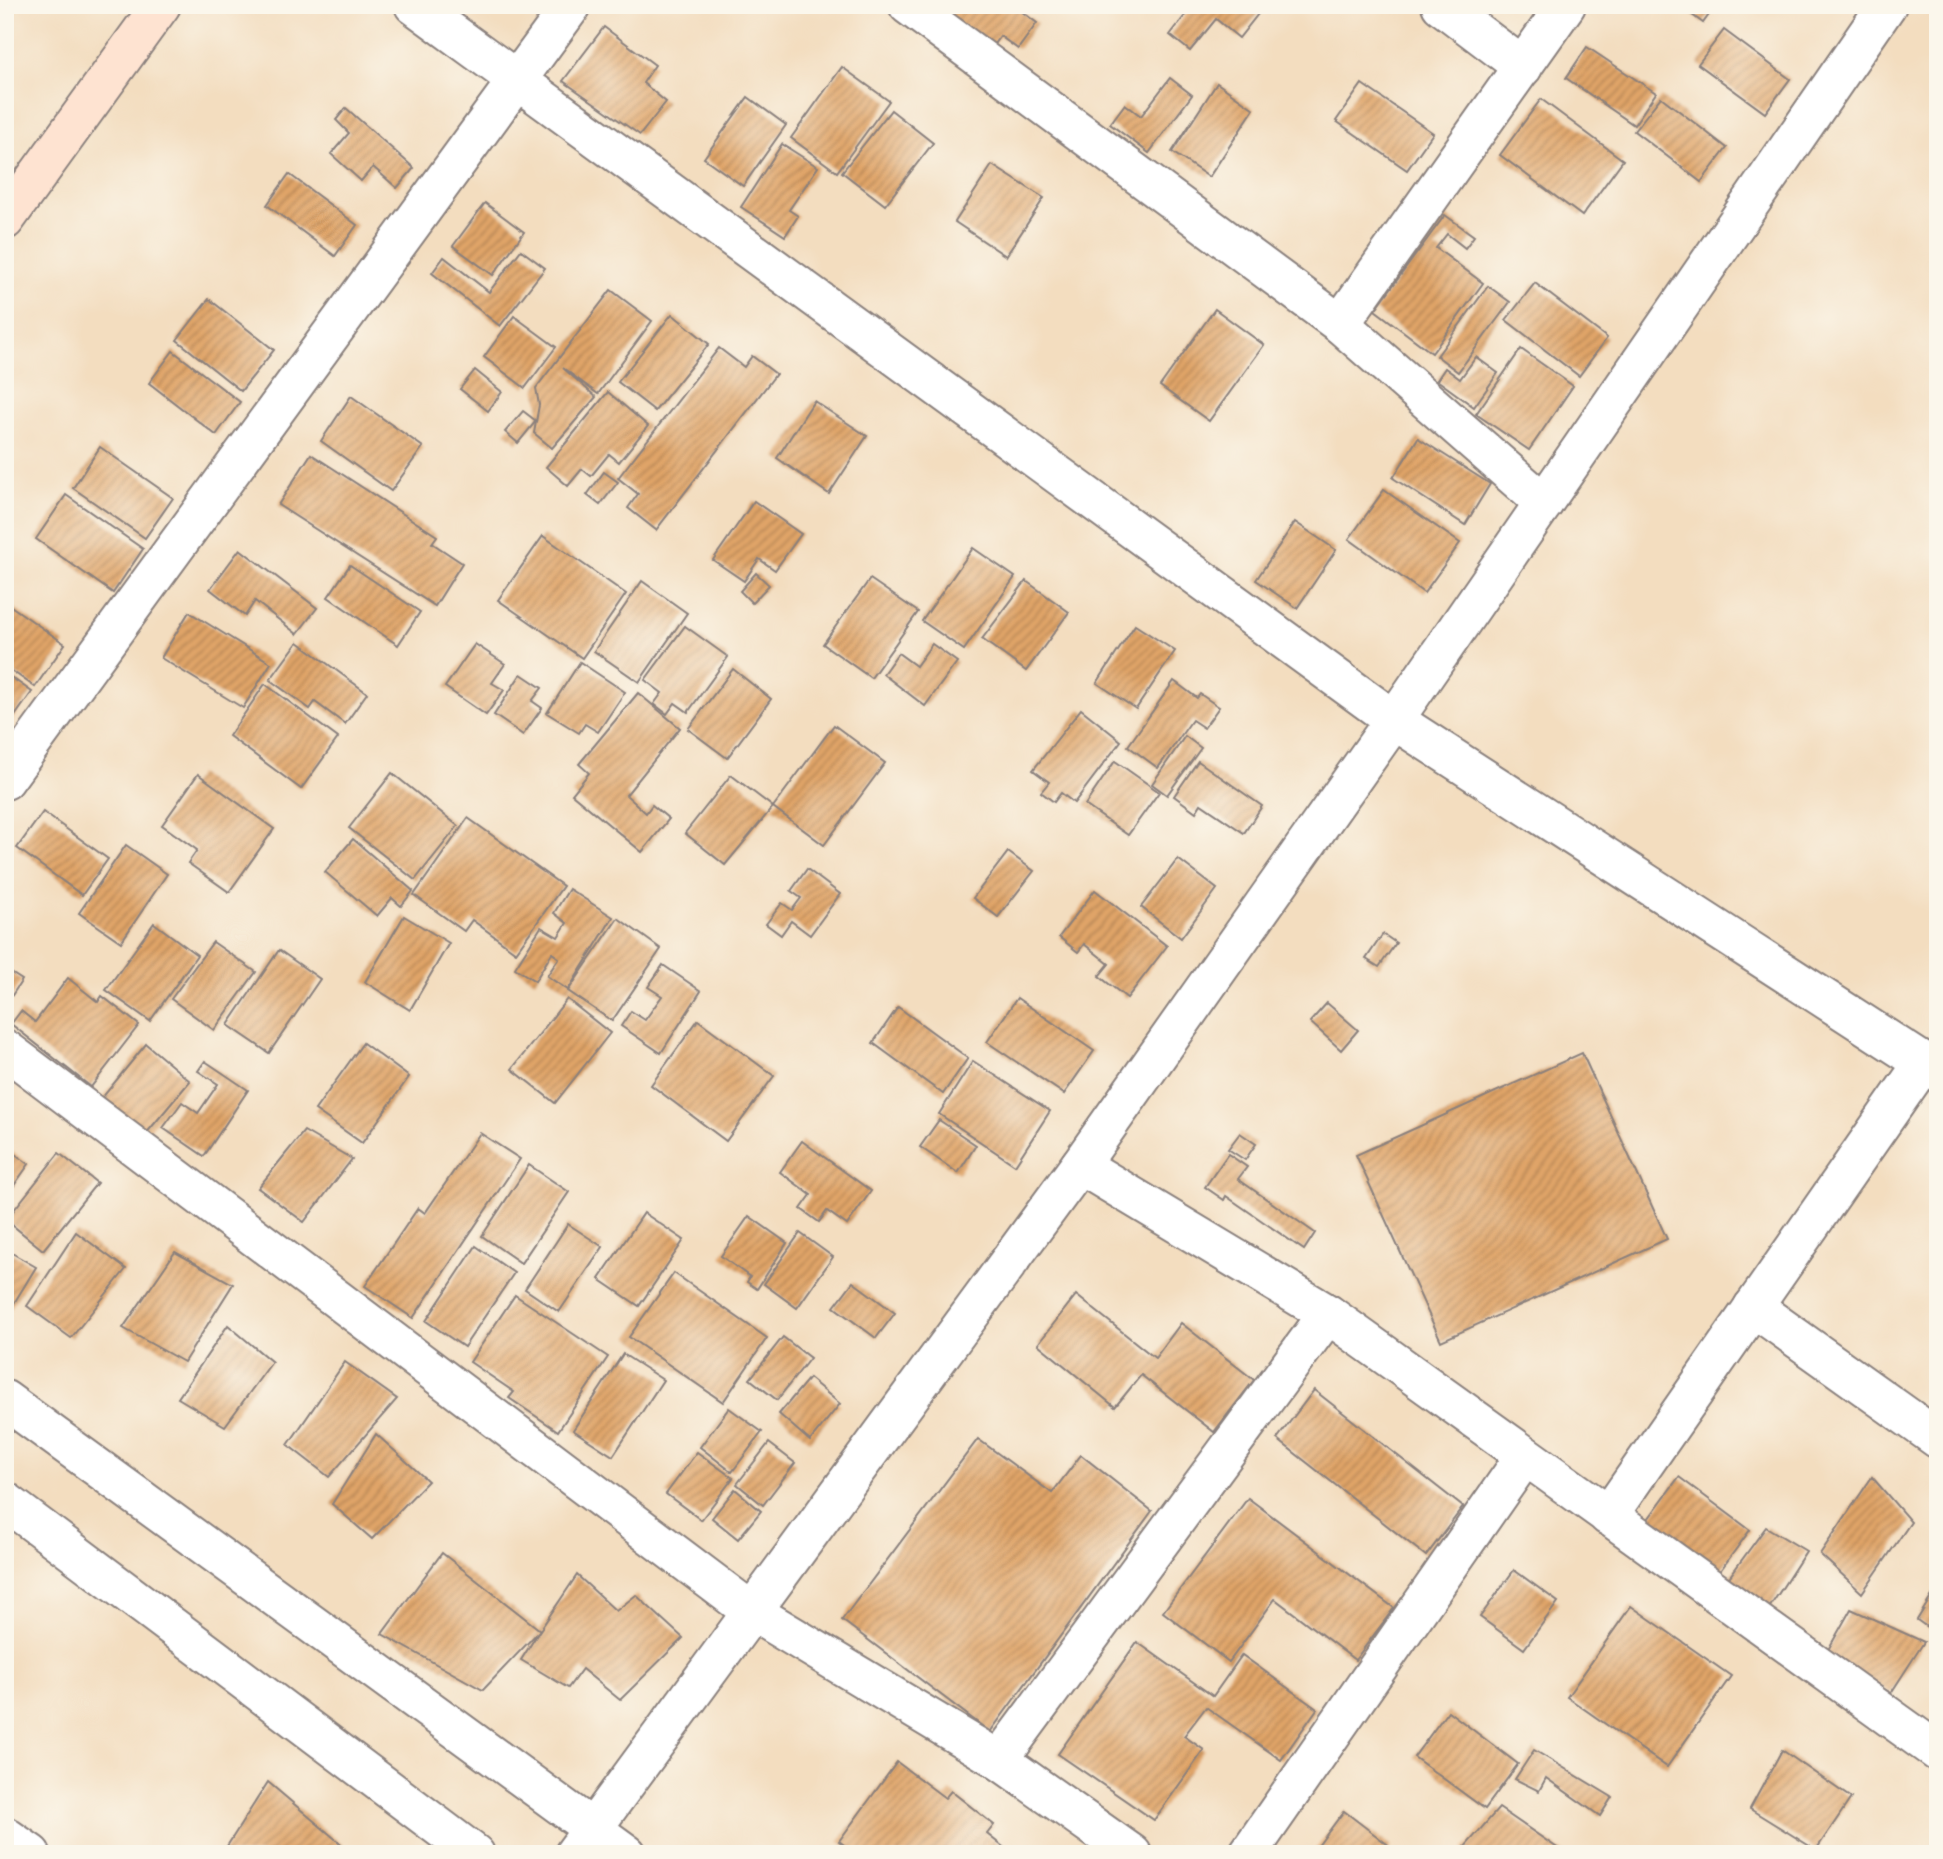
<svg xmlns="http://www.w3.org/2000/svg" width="1943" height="1859" font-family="'Playpen Sans',sans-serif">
<defs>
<pattern id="building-hatch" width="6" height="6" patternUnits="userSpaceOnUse" patternTransform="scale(1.75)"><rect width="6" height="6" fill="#e0a467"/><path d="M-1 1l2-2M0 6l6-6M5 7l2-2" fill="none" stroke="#b58556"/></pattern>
</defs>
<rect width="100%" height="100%" fill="#fbf7ec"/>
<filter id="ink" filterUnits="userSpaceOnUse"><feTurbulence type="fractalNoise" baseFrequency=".0143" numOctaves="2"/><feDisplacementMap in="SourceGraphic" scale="14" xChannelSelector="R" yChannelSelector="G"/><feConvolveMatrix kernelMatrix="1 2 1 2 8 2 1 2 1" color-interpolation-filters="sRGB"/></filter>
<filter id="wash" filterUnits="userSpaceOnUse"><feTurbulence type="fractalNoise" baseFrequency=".00686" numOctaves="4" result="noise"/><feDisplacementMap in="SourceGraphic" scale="28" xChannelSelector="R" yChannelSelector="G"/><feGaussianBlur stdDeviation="1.57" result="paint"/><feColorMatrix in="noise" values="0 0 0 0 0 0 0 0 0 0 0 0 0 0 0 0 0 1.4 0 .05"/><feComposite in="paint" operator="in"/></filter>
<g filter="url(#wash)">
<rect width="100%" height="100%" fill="#f3ddbf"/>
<g id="blocks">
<g fill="url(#building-hatch)">
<polygon points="929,5 1013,5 1037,23 1018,49 1000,36 983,59"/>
<polygon points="1193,5 1265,5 1239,38 1216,19 1190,51 1170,35"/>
<polygon points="1679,5 1716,5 1703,23"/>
<polygon points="604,27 655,65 643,83 666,102 640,135 563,81"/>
<polygon points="1724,30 1790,79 1765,113 1698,64"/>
<polygon points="1587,47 1656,93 1634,125 1566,78"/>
<polygon points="842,67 889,101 837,172 791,138"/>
<polygon points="1170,78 1192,95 1149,153 1110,124 1125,104 1141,116"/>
<polygon points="1217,83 1254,109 1209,177 1172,152"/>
<polygon points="1362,84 1433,133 1407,170 1336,121"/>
<polygon points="748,97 786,125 743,186 704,158"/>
<polygon points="1661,97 1727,148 1701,182 1634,131"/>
<polygon points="1541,99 1623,160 1582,216 1500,155"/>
<polygon points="346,108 414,168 397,188 373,167 361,181 331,154 349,133 336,120"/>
<polygon points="891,110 933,143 885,205 842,172"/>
<polygon points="782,144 818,167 789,210 798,216 785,236 741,207"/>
<polygon points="992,165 1044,198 1006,256 955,222"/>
<polygon points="289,174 357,225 335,256 267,205"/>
<polygon points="485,203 524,232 493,275 453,246"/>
<polygon points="1445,215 1474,236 1465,248 1447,234 1436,248 1483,283 1432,353 1375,310"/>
<polygon points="521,250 545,268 500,326 432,273 444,257 489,292"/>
<polygon points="1535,283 1607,338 1579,376 1506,320"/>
<polygon points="1488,286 1510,302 1458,372 1437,356"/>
<polygon points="611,290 652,321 598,394 563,368 596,397 552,448 534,433 539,405 536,388"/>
<polygon points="209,299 274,350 241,391 177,340"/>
<polygon points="1215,309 1264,345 1209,421 1160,386"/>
<polygon points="672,314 709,344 655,411 618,382"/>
<polygon points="514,316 556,347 525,388 484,357"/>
<polygon points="719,348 744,367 752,356 776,374 656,530 628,508 638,494 618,478"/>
<polygon points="1521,349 1573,386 1529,450 1476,414"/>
<polygon points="173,351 240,402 216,435 149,383"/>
<polygon points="1476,357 1498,373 1474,407 1437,380 1445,368 1460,379"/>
<polygon points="475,370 502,392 488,411 460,389"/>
<polygon points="608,392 648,426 619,462 609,454 591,476 582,469 568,486 546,467"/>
<polygon points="351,396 423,447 391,491 321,441"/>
<polygon points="814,401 867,436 829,494 777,458"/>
<polygon points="523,411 536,421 518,443 505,432"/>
<polygon points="1418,438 1490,484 1465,525 1393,478"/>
<polygon points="100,447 173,498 145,538 73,488"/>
<polygon points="311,454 437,536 432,543 462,563 435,606 278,505"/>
<polygon points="604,472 618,482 600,505 587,495"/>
<polygon points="1384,490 1460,543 1424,593 1349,539"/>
<polygon points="66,495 143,549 113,593 36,539"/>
<polygon points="754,501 801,534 775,570 759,559 744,581 713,560"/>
<polygon points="1295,522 1336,550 1297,608 1256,580"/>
<polygon points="543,536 626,594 582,658 498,600"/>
<polygon points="973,548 1015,577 964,650 922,621"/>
<polygon points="240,549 317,608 297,634 255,601 245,616 210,589"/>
<polygon points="350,565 420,612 398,645 328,597"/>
<polygon points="756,573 769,585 752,603 740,591"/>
<polygon points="870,579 918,612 871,678 823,644"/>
<polygon points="642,581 687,613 639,682 594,651"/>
<polygon points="1026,581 1069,612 1026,671 982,639"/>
<polygon points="5,602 65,644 35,687 5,666"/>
<polygon points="189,612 271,663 243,708 161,658"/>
<polygon points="1135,625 1175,651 1136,709 1097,683"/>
<polygon points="685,626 728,657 688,712 675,703 667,714 654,704 662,693 645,680"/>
<polygon points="298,642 367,693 345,724 315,702 310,709 270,680"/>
<polygon points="475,644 505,664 492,683 504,690 486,715 445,687"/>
<polygon points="932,644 957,662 925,706 883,674 898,653 916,666"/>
<polygon points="580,662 625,692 598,732 585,724 579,733 547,713"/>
<polygon points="733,669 771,699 727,758 688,729"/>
<polygon points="5,673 32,692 5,730"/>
<polygon points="521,674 542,688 532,701 542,708 523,735 494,715"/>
<polygon points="1174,681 1197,698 1200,694 1219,707 1204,728 1192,720 1158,768 1128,746"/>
<polygon points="265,684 338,738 301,789 229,736"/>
<polygon points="638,693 680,728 626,795 646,813 652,805 669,819 642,852 572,794 589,773 579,764"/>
<polygon points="1081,709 1121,741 1074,803 1061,793 1054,802 1041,792 1049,782 1033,770"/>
<polygon points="834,725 885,763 824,845 773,807"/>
<polygon points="1185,736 1201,748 1167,795 1152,784"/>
<polygon points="1115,761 1159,792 1128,835 1085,805"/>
<polygon points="1198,761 1262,806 1244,833 1201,804 1196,812 1174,796"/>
<polygon points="392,773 458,826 415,880 349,828"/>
<polygon points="198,774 274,829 229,892 188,863 197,850 162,825"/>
<polygon points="731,775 773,807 725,865 685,833"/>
<polygon points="43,812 108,859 82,895 17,848"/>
<polygon points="468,818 563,886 516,952 472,920 464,931 414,895"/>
<polygon points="353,839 413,891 401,906 392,898 377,916 325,872"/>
<polygon points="126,845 167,874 121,942 79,913"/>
<polygon points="1008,852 1034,871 998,917 973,898"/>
<polygon points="1178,859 1217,889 1181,938 1141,907"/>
<polygon points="807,869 840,894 810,935 791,921 781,935 766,924 782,903 792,910 801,898 791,891"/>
<polygon points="569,889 613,917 568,990 547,976 559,958 552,953 535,981 515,968 541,927 558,937 567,923 554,913"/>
<polygon points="1095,890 1167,946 1127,998 1099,976 1109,964 1084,944 1078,952 1059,937"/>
<polygon points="404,916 449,943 410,1010 365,982"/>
<polygon points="618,918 661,949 612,1021 568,991"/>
<polygon points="154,923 197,955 150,1021 106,990"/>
<polygon points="1383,934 1396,943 1379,967 1366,959"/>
<polygon points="213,942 256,972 214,1030 171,999"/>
<polygon points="279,950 320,979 269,1053 228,1025"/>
<polygon points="663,965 701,991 661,1053 621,1026 631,1011 645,1020 662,996 648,987"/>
<polygon points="5,969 22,980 5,1006"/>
<polygon points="68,978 98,1002 102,996 139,1025 91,1087 11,1024 21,1011 35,1022"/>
<polygon points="1017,998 1094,1051 1064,1094 987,1042"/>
<polygon points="567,999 610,1033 555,1103 512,1069"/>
<polygon points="1327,1003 1358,1030 1341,1050 1310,1022"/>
<polygon points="898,1007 968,1058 943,1094 873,1043"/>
<polygon points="698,1020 774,1076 726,1141 651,1085"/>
<polygon points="363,1043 409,1077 362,1143 315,1110"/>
<polygon points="146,1044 190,1081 145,1135 101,1099"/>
<polygon points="1582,1053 1667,1239 1441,1341 1356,1155"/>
<polygon points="205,1061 248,1090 204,1156 163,1128 182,1102 198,1113 218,1084 198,1071"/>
<polygon points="973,1061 1050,1111 1015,1165 939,1114"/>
<polygon points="939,1120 976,1145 958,1173 920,1147"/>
<polygon points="304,1131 352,1159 304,1222 258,1188"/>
<polygon points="480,1133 520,1159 413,1318 365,1286 418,1208 425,1213"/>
<polygon points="1240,1133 1256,1144 1245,1160 1228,1149"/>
<polygon points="802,1141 871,1191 847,1225 827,1211 819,1222 801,1209 811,1195 780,1172"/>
<polygon points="5,1147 29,1164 5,1198"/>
<polygon points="59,1153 97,1183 43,1250 6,1220"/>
<polygon points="1228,1154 1247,1167 1238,1179 1315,1233 1304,1250 1226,1196 1224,1200 1205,1187"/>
<polygon points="529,1165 569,1192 521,1263 482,1236"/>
<polygon points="644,1213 684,1240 639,1306 599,1279"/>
<polygon points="749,1216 787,1243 757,1289 747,1282 750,1277 721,1256"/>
<polygon points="568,1224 603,1247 559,1312 525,1289"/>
<polygon points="76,1232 126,1269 71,1338 27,1306"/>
<polygon points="800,1233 833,1257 797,1308 764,1284"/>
<polygon points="476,1246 514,1273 464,1347 426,1321"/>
<polygon points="5,1249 36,1267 5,1318"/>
<polygon points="175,1252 233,1284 184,1362 123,1328"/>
<polygon points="674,1273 767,1338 723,1402 629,1337"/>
<polygon points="853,1282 895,1313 876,1338 834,1307"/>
<polygon points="515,1295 608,1357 558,1431 509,1398 514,1392 470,1362"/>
<polygon points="1076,1295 1155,1358 1181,1323 1254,1380 1214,1432 1141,1375 1115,1407 1038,1344"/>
<polygon points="228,1325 272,1362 225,1426 178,1398"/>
<polygon points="783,1337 810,1358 777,1400 750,1379"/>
<polygon points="623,1354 663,1380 613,1456 573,1430"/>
<polygon points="345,1362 397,1399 329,1477 288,1445"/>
<polygon points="809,1378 840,1404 810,1441 779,1414"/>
<polygon points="1314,1390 1463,1507 1426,1556 1277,1439"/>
<polygon points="729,1408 762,1432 732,1472 700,1447"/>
<polygon points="376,1434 428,1481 372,1539 332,1504"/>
<polygon points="978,1439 1052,1493 1081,1455 1152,1511 990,1732 842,1620"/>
<polygon points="769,1443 795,1463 763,1505 737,1484"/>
<polygon points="697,1452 733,1478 701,1520 666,1494"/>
<polygon points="1679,1477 1750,1530 1714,1579 1643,1526"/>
<polygon points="1872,1477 1911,1522 1862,1593 1820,1554"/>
<polygon points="735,1489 761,1511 738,1539 712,1518"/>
<polygon points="1248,1498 1394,1608 1355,1660 1275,1599 1229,1662 1163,1612"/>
<polygon points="1766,1527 1806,1551 1766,1613 1722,1587"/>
<polygon points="442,1553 540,1630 577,1575 616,1611 636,1595 683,1638 620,1700 582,1669 568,1688 521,1660 540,1630 483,1690 382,1634"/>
<polygon points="1514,1570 1558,1602 1524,1649 1480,1617"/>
<polygon points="1938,1586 1938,1635 1917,1620"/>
<polygon points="1631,1606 1731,1676 1667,1767 1567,1697"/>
<polygon points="1851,1609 1924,1642 1891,1693 1824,1657"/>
<polygon points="1137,1642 1213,1696 1242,1655 1317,1709 1281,1760 1206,1707 1184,1736 1204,1750 1154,1820 1058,1754"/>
<polygon points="1448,1711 1518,1764 1485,1809 1414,1757"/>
<polygon points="1534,1750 1612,1797 1600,1816 1546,1778 1539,1791 1515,1779"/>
<polygon points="1782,1750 1851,1798 1816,1850 1750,1809"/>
<polygon points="897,1762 945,1798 951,1791 994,1825 987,1834 1012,1854 856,1854 839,1841"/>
<polygon points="268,1782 353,1854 222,1854"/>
<polygon points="1499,1808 1566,1854 1470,1854 1463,1849"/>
<polygon points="1344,1811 1391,1847 1384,1854 1312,1854"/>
</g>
</g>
</g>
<g filter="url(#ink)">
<use href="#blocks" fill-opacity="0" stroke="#8a807d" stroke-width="2"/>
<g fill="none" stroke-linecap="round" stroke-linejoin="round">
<g stroke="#8a807d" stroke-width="42">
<g id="street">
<polyline points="414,5 1394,720 1938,1072"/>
<polyline points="908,5 1340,324 1544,503"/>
<polyline points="1441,5 1523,67"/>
<polyline points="1340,324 1566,5"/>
<polyline points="5,780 572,5"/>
<polyline points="5,1049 751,1611 999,1760 1132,1854"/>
<polyline points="1080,1165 1328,1314 1938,1752"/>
<polyline points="1753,1307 1938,1439"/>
<polyline points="5,1400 627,1854"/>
<polyline points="5,1501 475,1854"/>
<polyline points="1608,1516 1924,1062"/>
<polyline points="999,1760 1328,1314"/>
<polyline points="5,1836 31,1854"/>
<polyline points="574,1854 1080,1165 1394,720 1887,5"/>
<polyline points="1248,1854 1525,1456"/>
</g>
</g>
<g stroke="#8a807d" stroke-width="42">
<polyline id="secondary" points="5,220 161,5"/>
</g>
<use href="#street" stroke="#fff" stroke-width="38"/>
<use href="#secondary" stroke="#fee3d1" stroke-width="38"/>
</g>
</g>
<rect width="1943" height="1859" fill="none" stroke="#fbf7ec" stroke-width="28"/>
</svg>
